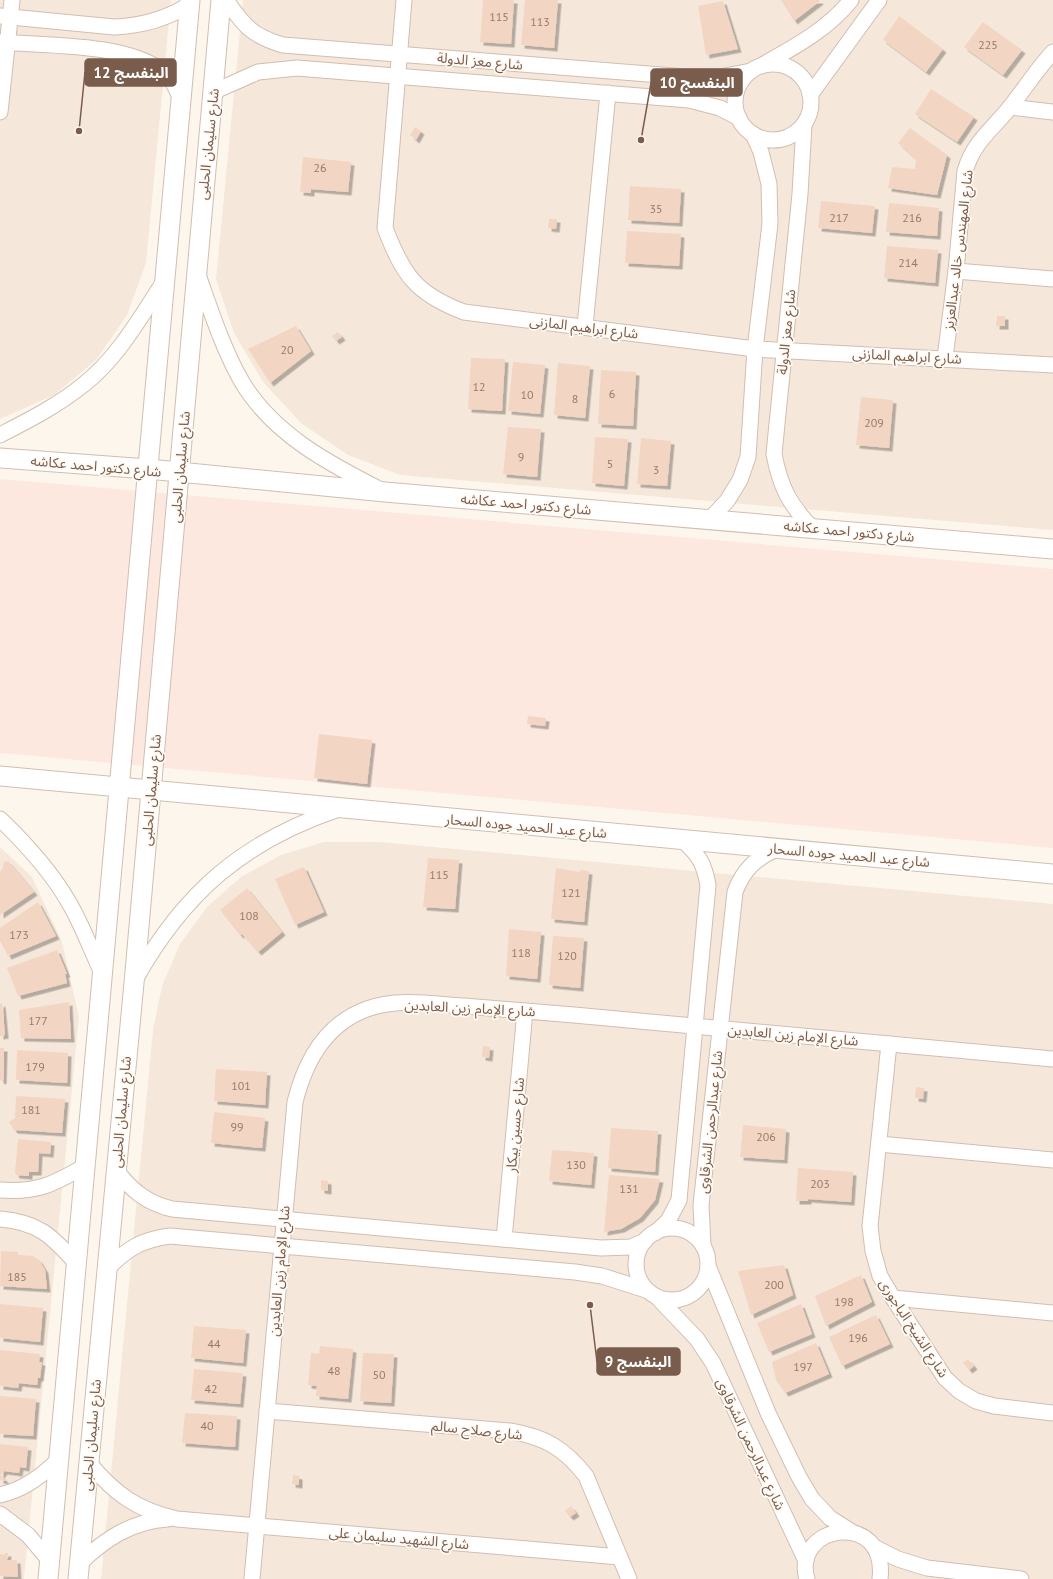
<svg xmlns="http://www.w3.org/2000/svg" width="1053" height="1579" font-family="'PT Sans','Noto Sans Arabic',sans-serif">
<defs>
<filter id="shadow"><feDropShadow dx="3.5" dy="3.5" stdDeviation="0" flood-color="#0004"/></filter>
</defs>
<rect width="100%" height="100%" fill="#fdf6ec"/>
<g fill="#f5e8da">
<polygon points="0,0 171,0 146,263 127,315 96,360 54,395 0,419"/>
<polygon points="243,0 1053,0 1053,530 400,475 348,455 301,423 263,382 234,333 216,279"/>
<polygon points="324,842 379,842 1053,904 1053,1579 101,1579 153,1030 162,986 180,944 207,907 241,877 281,855"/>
<polygon points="0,847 32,877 62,942 79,1017 24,1579 0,1579"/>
</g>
<polygon fill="#fde8e0" points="0,479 1053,569 1053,848 0,753"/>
<g fill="#f3d5c3" filter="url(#shadow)">
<polygon points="483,0 514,0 511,44 480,42"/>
<polygon points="525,0 558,0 554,48 521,45"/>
<polygon points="781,0 819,0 820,1 794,21"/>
<polygon points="723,1 738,49 706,55 698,6"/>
<polygon points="899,16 943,49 926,72 883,40"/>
<polygon points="983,22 1022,50 1003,75 964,47"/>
<polygon points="931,89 974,117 957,142 915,114"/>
<polygon points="415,127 421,131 416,140 410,135"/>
<polygon points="910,128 947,155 937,195 888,188 892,167 915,169 916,159 898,143"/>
<polygon points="303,157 351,162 348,192 311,189 311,193 300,192"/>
<polygon points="630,186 681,189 679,223 628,220"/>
<polygon points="821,201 875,206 872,233 818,228"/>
<polygon points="889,203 939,208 937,236 886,232"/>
<polygon points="549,219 557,219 556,229 548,228"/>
<polygon points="627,231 681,234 679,266 625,263"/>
<polygon points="887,246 938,250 935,283 884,278"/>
<polygon points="997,316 1005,316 1005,326 996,326"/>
<polygon points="296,326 311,351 270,383 248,349"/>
<polygon points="338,332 342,337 336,341 332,336"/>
<polygon points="471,358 505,359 502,411 468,409"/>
<polygon points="513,362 545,365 540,414 508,411"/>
<polygon points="558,363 590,366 585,418 554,415"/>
<polygon points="601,370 636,372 633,426 598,424"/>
<polygon points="861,397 893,400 889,448 856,445"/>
<polygon points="508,427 541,429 537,477 503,474"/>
<polygon points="595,437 628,439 624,486 592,483"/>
<polygon points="641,438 671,441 667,486 637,484"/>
<polygon points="528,716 546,718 545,726 527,724"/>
<polygon points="319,734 372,740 367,784 314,778"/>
<polygon points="428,858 459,860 455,909 423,907"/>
<polygon points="8,861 34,892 0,915 0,872 3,868 4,862"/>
<polygon points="304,867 324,912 295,925 275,879"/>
<polygon points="556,868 579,872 580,870 589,871 584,922 551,919"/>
<polygon points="247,888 282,932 258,952 242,934 240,935 220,910"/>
<polygon points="38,902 56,936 8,956 0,941 0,928"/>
<polygon points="509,929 541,932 537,979 506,976"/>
<polygon points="553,936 584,938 580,988 549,985"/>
<polygon points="57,950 67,974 65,974 67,983 18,996 7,968"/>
<polygon points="69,1002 71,1039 21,1038 19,1010"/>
<polygon points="2,1003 5,1035 0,1036 0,1004"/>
<polygon points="483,1046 490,1047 489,1058 482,1057"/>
<polygon points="0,1048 4,1048 3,1081 0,1080"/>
<polygon points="17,1050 68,1053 67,1083 16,1080"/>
<polygon points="216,1069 267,1072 265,1105 214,1101"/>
<polygon points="916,1087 924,1088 923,1099 915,1098"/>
<polygon points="16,1096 65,1099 62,1133 14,1130 9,1122 15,1118"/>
<polygon points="214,1112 265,1118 262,1148 211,1143"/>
<polygon points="743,1125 786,1129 784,1160 740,1157"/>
<polygon points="611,1128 658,1131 655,1172 608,1168"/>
<polygon points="18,1139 51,1142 50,1154 39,1153 38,1172 29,1172 29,1176 16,1175 15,1172"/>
<polygon points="552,1150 594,1153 591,1185 549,1181"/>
<polygon points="798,1168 853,1172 851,1202 808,1199 808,1201 796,1201"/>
<polygon points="609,1175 660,1179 655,1200 640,1218 621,1229 604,1232"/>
<polygon points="321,1180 328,1181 328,1191 321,1190"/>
<polygon points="1,1251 18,1252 18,1255 33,1256 39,1260 45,1270 47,1289 0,1286"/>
<polygon points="784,1265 793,1295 751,1315 738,1271"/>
<polygon points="861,1275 872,1302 826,1326 815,1296"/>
<polygon points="0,1304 43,1308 40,1342 0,1338"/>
<polygon points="801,1304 812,1334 769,1352 757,1323"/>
<polygon points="876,1315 890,1344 842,1366 829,1337"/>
<polygon points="194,1326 246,1330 243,1363 191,1358"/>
<polygon points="816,1343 829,1374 785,1393 776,1380 772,1362"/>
<polygon points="320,1346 353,1349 348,1399 316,1396 317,1386 308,1385 311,1353 319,1354"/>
<polygon points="0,1350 40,1354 39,1362 42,1362 40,1378 38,1378 37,1385 19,1383 18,1388 0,1386"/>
<polygon points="363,1353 394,1354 391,1403 360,1401"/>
<polygon points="968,1359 974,1366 969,1370 963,1363"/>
<polygon points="194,1369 243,1373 240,1404 191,1400"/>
<polygon points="0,1396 36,1399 33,1436 0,1434"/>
<polygon points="185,1413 237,1416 235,1447 182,1443"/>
<polygon points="0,1444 28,1447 26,1468 20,1467 19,1473 4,1471 1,1475 6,1481 0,1480"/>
<polygon points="293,1475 299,1476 299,1485 292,1484"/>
<polygon points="571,1506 576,1513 570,1517 565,1511"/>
<polygon points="5,1553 8,1553 7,1560 17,1560 18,1577 0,1576 0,1554 4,1555"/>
</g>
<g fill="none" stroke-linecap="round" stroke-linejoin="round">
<g stroke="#d1beb0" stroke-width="17">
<g id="minor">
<path d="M226,0c18,26 26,36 57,45l403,32h34l31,-6"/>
<path d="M404,0l-19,228c18,47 31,66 79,84l291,37 298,16"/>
<path d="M0,16l114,11c28,-1 53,-8 76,-23"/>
<path d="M0,42c44,4 143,0 171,38 4,5 7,13 10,19"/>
<path d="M764,64c32,-18 64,-35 87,-64"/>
<circle cx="773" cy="102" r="38"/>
<polyline points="213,92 258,72 297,68 689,100 720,108 739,118"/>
<polyline points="810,95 879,0"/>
<polyline points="1010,107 1053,112"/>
<polyline points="0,112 12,0"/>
<path d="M804,125l-4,69 -26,260c6,32 15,50 38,74"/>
<polyline points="956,271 1053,279"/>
<path d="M198,275c13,36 25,74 44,107 31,52 86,81 137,107"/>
<polyline points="585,326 608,93"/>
<path d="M945,358l11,-87 9,-100c9,-30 27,-41 46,-65 14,-18 27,-38 42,-54"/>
<path d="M0,435c29,-15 57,-29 83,-50 35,-27 58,-69 82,-105"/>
<polyline points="710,519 727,501 740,480 748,457 755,349 770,224 769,184 761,152 753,134"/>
<path d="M0,819c26,25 50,51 68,82 14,23 23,49 34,72"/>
<path d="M135,980c49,-88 109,-139 204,-171"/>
<polyline points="889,1044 870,1226 873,1251 880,1276 893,1298 945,1378 959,1391 976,1401 994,1406 1053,1413"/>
<polyline points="879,1144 1053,1160"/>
<path d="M116,1170c16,21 31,33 56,39l429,39 30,-1 14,-6"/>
<path d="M0,1190c37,3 54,-6 85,-24"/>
<path d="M0,1219c38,3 52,17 76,44"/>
<circle cx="672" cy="1264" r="36"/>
<path d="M655,1233l13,-12 11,-21 29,-315c-4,-22 -9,-30 -26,-45"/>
<polyline points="504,1239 525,1011"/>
<path d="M703,1246l-2,-41 34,-313c8,-22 20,-33 41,-43"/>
<polyline points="708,1266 768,1413 799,1477 812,1499 830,1518 852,1532"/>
<path d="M107,1269c21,-21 34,-29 63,-33l405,36 27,4 44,14"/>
<polyline points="657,1297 697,1339 713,1363 806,1561"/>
<polyline points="893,1298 1053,1313"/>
<path d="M267,1411l243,20c35,6 54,17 76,45l43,103"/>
<path d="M89,1463c26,31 48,47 88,56l443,38"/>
<path d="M0,1495c23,-5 42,-19 58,-35"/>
<polyline points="0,1514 28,1535 49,1560"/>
<polyline points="874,1547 898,1559 927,1568 1021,1579"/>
<path d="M80,1563c25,-24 52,-42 88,-44"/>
<path d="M252,1579l43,-477c10,-40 30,-78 72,-93 30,-11 65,-5 97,-3 36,3 73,6 110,9 159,15 319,29 479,44"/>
<path d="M807,1579c-16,-55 81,-70 73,0"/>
</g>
</g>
<g stroke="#d1beb0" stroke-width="21">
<g id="tertiary">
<polyline points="0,458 148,469 385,492 1053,549"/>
<polyline points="0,776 1053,874"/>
<polyline points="48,1579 190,0"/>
<polyline points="78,1579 134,983 221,0"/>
</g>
</g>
<use href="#minor" stroke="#fff" stroke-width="15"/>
<use href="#tertiary" stroke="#fff" stroke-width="19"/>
</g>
<g text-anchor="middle" stroke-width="3.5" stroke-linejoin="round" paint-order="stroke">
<g font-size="12" fill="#987a6a">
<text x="499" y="21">115</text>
<text x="540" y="26">113</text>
<text x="988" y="49">225</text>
<text x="320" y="172">26</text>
<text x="656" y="213">35</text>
<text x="839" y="222">217</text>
<text x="912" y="222">216</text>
<text x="908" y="267">214</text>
<text x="287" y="354">20</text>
<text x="479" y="391">12</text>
<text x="612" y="398">6</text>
<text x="527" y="399">10</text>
<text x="575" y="403">8</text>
<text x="874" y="427">209</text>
<text x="521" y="461">9</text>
<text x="610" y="468">5</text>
<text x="656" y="474">3</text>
<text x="439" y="879">115</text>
<text x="571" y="897">121</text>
<text x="249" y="920">108</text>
<text x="19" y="939">173</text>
<text x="521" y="957">118</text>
<text x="567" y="960">120</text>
<text x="38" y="1025">177</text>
<text x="35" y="1071">179</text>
<text x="241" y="1090">101</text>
<text x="31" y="1114">181</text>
<text x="237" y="1131">99</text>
<text x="766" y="1141">206</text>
<text x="576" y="1169">130</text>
<text x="820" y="1188">203</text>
<text x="629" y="1193">131</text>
<text x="17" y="1281">185</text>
<text x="774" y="1289">200</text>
<text x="844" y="1306">198</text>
<text x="858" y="1342">196</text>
<text x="214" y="1348">44</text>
<text x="803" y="1371">197</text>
<text x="334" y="1375">48</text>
<text x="379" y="1379">50</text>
<text x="211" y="1393">42</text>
<text x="207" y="1430">40</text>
</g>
<g font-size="14" fill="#7a5c4d" stroke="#fffaf3">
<text transform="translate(480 61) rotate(5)" y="5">شارع معز الدولة</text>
<text transform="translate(208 144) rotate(-84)" y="5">شارع سليمان الحلبى</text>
<text transform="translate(958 250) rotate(-83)" y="5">شارع المهندس خالد عبدالعزيز</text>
<text transform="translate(584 327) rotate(7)" y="5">شارع ابراهيم المازنى</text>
<text transform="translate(786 332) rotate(-84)" y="5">شارع معز الدولة</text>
<text transform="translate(907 356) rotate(3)" y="5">شارع ابراهيم المازنى</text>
<text transform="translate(96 466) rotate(5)" y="5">شارع دكتور احمد عكاشه</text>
<text transform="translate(180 467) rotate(-85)" y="5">شارع سليمان الحلبى</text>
<text transform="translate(526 504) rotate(5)" y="5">شارع دكتور احمد عكاشه</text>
<text transform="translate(849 531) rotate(5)" y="5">شارع دكتور احمد عكاشه</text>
<text transform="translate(151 790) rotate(-85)" y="5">شارع سليمان الحلبى</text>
<text transform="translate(526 826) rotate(5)" y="5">شارع عبد الحميد جوده السحار</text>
<text transform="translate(849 855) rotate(5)" y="5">شارع عبد الحميد جوده السحار</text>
<text transform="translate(470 1008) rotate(3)" y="5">شارع الإمام زين العابدين</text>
<text transform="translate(793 1035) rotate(5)" y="5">شارع الإمام زين العابدين</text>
<text transform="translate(121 1112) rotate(-85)" y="5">شارع سليمان الحلبى</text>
<text transform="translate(710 1122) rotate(-84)" y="5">شارع عبدالرحمن الشرقاوى</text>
<text transform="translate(515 1125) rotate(-85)" y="5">شارع حسين بيكار</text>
<text transform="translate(279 1271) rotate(-85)" y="5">شارع الإمام زين العابدين</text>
<text transform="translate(914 1328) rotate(57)" y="5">شارع الشيخ الباجورى</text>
<text transform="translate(477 1430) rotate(6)" y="5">شارع صلاح سالم</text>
<text transform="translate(91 1435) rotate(-85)" y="5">شارع سليمان الحلبى</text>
<text transform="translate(751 1444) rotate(65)" y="5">شارع عبدالرحمن الشرقاوى</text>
<text transform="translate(399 1538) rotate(5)" y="5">شارع الشهيد سليمان على</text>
</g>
</g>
<path fill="none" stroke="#7a5c4d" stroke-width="1.5" d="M79 131L85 72M641 140L651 83M590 1305L597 1362"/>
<g fill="#7a5c4d" stroke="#fffaf3" stroke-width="1.5">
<circle cx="79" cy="131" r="4"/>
<circle cx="641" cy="140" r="4"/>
<circle cx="590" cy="1305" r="4"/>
</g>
<g fill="#7a5c4d" stroke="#7a5c4d" stroke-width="1.5">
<rect x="85" y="59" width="91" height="27" rx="4"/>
<rect x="651" y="69" width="91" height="27" rx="4"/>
<rect x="597" y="1348" width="83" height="27" rx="4"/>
</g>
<g font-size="15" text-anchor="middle" font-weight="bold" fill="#fff">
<text x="131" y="78">البنفسج 12</text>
<text x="697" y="88">البنفسج 10</text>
<text x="638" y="1367">البنفسج 9</text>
</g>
</svg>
